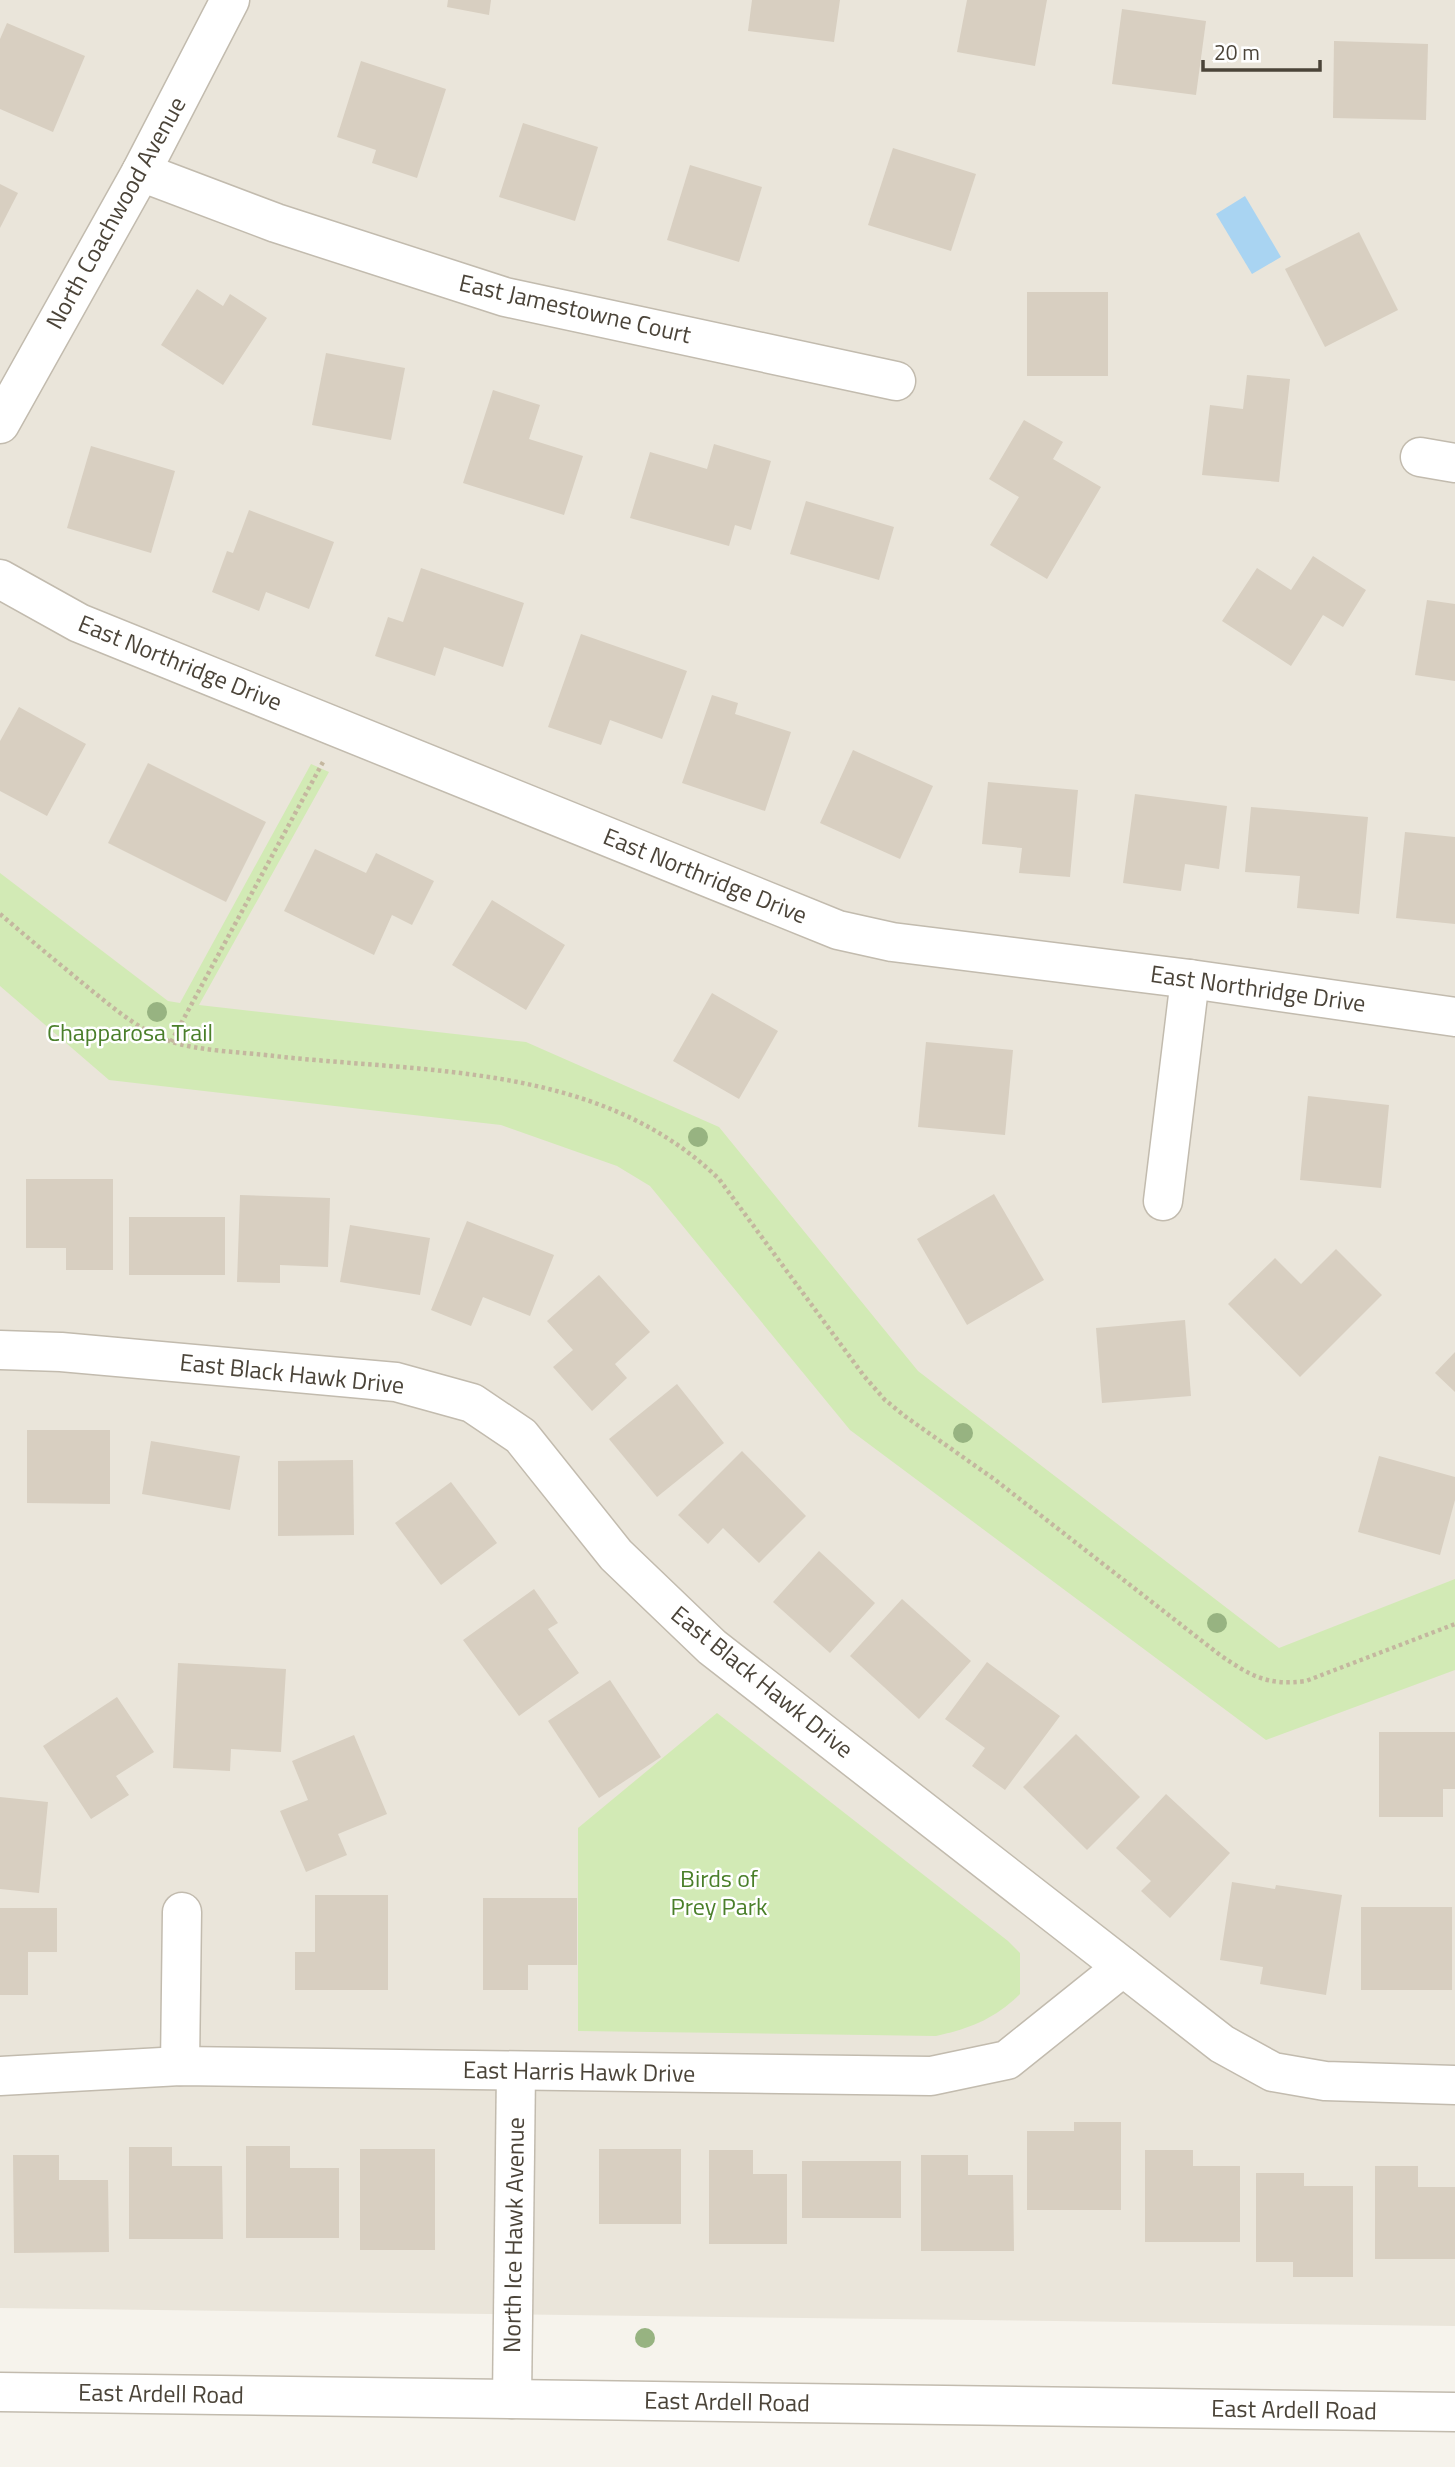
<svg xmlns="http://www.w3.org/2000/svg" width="1455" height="2467" font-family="'Titillium Web',sans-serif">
<rect width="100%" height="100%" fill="#f6f3ec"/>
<polygon fill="#eae5da" points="0,0 1455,0 1455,2326 0,2308"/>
<g fill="#d2eab5">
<polygon points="311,764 329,772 199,1005 526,1042 719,1127 918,1371 1279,1648 1455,1579 1455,1670 1266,1740 850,1430 650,1186 617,1166 501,1125 109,1080 0,986 0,873 168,1001 180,1003"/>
<path d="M717,1713l291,228 12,12v41c-26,25 -49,34 -84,42l-358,-5v-203z"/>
</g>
<polygon fill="#a9d4f2" points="1245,196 1281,257 1252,274 1216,214"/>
<g fill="#d8cfc1">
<polygon points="448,0 491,0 489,15 447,7"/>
<polygon points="752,0 840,0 834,42 748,31"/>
<polygon points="967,0 1047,0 1035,66 957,52"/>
<polygon points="1122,9 1206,21 1196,95 1112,84"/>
<polygon points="7,23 85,56 53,132 0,109 0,39"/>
<polygon points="1334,41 1428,44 1426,120 1333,118"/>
<polygon points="361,61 446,89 417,178 372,163 376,150 337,137"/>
<polygon points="523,123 598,147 575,221 499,197"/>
<polygon points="893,148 976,174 951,251 868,225"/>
<polygon points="690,165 762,187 739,262 667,240"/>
<polygon points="0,184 18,193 0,228"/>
<polygon points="1359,232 1398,310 1325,347 1285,269"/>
<polygon points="197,289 223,306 230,294 267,318 223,385 161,345"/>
<rect x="1027" y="292" width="81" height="84"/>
<polygon points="326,353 405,368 391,440 312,425"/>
<polygon points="1247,375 1290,379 1279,482 1202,475 1210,405 1243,409"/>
<polygon points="493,390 540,405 529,439 583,456 564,515 463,483"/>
<polygon points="1024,420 1063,442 1053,459 1101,487 1047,579 990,545 1019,497 989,479"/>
<polygon points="714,444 771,461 751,530 735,525 729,546 630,518 650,452 707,469"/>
<polygon points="91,446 175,471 151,553 67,528"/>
<polygon points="806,501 894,527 879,580 790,554"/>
<polygon points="249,510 334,542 309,609 266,592 259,611 212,592 227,551 233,553"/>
<polygon points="1313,556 1366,590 1343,627 1323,615 1291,666 1222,621 1257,568 1291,590"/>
<polygon points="421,568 524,603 503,667 444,647 435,676 375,656 388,617 403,622"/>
<polygon points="1427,600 1455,604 1455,681 1415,675"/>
<polygon points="581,634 687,671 662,739 610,720 601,745 548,727"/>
<polygon points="712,695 738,703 735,714 791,732 765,811 682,783"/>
<polygon points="19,707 86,744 47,816 0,791 0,741"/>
<polygon points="853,750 933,786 900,859 820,823"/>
<polygon points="148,763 266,822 226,902 108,843"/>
<polygon points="988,782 1078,790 1070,877 1019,873 1022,848 982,844"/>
<polygon points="1135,794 1227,806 1219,869 1185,864 1181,891 1123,883"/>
<polygon points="1251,807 1368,817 1359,914 1297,908 1300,876 1245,872"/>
<polygon points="1405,832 1455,837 1455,924 1396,918"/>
<polygon points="315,849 366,873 376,853 434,881 412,925 392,915 374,955 284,911"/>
<polygon points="492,900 565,945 526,1010 452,965"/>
<polygon points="712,993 778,1031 739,1099 673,1061"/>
<polygon points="926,1042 1013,1050 1005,1135 918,1127"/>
<polygon points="1308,1096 1389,1105 1381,1188 1300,1180"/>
<polygon points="26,1179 113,1179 113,1270 66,1270 66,1248 26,1248"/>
<polygon points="994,1194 1044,1280 967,1325 917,1239"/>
<polygon points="240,1195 330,1198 328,1267 280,1265 280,1283 237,1282"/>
<rect x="129" y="1217" width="96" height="58"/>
<polygon points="467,1221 554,1255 530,1316 483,1297 471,1326 431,1310"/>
<polygon points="350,1225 430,1238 420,1295 340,1282"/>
<polygon points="1336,1249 1382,1295 1300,1377 1228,1304 1275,1258 1301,1284"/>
<polygon points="599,1275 650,1332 615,1364 627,1378 592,1411 553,1367 573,1350 547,1321"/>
<polygon points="1185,1320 1191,1396 1102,1403 1096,1328"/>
<polygon points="1455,1352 1455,1392 1435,1373"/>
<polygon points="677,1384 724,1443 657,1497 609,1439"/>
<polygon points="27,1430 110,1430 110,1504 27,1503"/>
<polygon points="151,1441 240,1456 230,1510 142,1494"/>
<polygon points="742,1451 806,1516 759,1563 723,1528 708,1544 678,1515"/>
<polygon points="1379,1456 1455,1477 1455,1500 1440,1555 1358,1532"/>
<polygon points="353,1460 354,1535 278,1536 278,1461"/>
<polygon points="451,1482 497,1543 441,1585 395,1523"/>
<polygon points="819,1551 875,1603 830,1653 773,1602"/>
<polygon points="534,1589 558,1623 548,1629 579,1673 519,1716 463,1640"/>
<polygon points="902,1599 971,1661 919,1719 850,1656"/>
<polygon points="987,1662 1060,1716 1005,1790 972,1766 985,1748 945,1719"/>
<polygon points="178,1663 286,1669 281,1752 231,1749 230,1771 173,1768"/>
<polygon points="610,1680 661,1757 599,1798 548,1721"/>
<polygon points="117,1697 154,1752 116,1776 129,1795 91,1819 43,1746"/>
<polygon points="1379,1732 1455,1732 1455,1789 1443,1789 1443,1817 1379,1817"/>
<polygon points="1076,1734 1140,1797 1087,1850 1023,1787"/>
<polygon points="354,1735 387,1814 338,1834 347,1855 306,1872 280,1811 308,1800 292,1761"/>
<polygon points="1166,1794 1230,1853 1170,1918 1141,1891 1151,1881 1116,1848"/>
<polygon points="0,1797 48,1802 39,1893 0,1889"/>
<polygon points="1232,1882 1275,1889 1276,1885 1342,1895 1326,1995 1260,1984 1263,1967 1220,1960"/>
<polygon points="315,1895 388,1895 388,1990 295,1990 295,1952 315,1952"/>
<polygon points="483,1898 577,1898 577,1965 528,1965 528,1990 483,1990"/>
<rect x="1361" y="1907" width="91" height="83"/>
<polygon points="0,1908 57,1908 57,1952 28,1952 28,1995 0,1995"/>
<polygon points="1074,2122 1121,2122 1121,2210 1027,2210 1027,2131 1074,2131"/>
<polygon points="246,2146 290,2146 290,2168 339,2168 339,2238 246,2238"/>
<polygon points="129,2147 172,2147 172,2166 222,2166 223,2239 129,2239"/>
<rect x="360" y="2149" width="75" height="101"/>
<rect x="599" y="2149" width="82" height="75"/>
<polygon points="709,2150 753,2150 753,2174 787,2174 787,2244 709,2244"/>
<polygon points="1145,2150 1193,2150 1193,2166 1240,2166 1240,2242 1145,2242"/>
<polygon points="13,2155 59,2155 59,2180 108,2180 109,2252 14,2253"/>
<polygon points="921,2155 968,2155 968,2175 1013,2175 1014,2251 921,2251"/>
<rect x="802" y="2161" width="99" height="57"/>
<polygon points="1375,2166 1418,2166 1418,2187 1455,2187 1455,2259 1375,2259"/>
<polygon points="1256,2173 1304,2173 1304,2186 1353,2186 1353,2277 1293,2277 1293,2262 1256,2262"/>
</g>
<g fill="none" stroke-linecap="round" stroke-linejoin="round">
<g stroke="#c2bbae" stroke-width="41">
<g id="minor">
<polyline points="141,172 276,223 505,297 896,381"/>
<polyline points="0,424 141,172 230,0"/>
<polyline points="1420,457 1455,463"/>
<polyline points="0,579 79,623 838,930 892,942 1190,979 1455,1017"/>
<polyline points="1163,1201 1190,979"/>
<polyline points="0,1350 61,1352 396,1382 472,1403 521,1436 616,1555 712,1647 1222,2044 1273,2072 1325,2081 1455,2085"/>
<polyline points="180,2066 182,1912"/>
<polyline points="0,2076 180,2066 931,2076 1007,2060 1123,1967"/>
<polyline points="512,2399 516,2071"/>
</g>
</g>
<g stroke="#c2bbae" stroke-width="41">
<polyline id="tertiary" points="0,2392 1455,2412"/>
</g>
<g stroke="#c4b79f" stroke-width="4.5" stroke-dasharray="3.5 3.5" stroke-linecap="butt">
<path d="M0,914c28,24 57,48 85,71 26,21 52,44 84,56 28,10 74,11 105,15 152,17 326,7 445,123l145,197 21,24 21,17 88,62 226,176c31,21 47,31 86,26l149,-57"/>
<polyline points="171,1042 323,762"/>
</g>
<use href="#minor" stroke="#fff" stroke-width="38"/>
<use href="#tertiary" stroke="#fff" stroke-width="38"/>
</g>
<g fill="#97b381">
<circle cx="157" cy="1012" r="10"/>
<circle cx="698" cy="1137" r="10"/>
<circle cx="963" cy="1433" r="10"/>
<circle cx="1217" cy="1623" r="10"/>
<circle cx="645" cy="2338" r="10"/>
</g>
<g text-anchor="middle" stroke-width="5" stroke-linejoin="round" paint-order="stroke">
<g font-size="24" fill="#4b4439" stroke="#fff">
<text transform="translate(116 213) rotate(-61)" y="8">North Coachwood Avenue</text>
<text transform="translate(575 309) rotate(13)" y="8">East Jamestowne Court</text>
<text transform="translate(180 663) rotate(22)" y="8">East Northridge Drive</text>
<text transform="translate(705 876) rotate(22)" y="8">East Northridge Drive</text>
<text transform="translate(1258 989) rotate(8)" y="8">East Northridge Drive</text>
<text transform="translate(292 1374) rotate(6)" y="8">East Black Hawk Drive</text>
<text transform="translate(762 1682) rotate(39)" y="8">East Black Hawk Drive</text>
<text transform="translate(579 2072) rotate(1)" y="8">East Harris Hawk Drive</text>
<text transform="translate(514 2235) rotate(-89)" y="8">North Ice Hawk Avenue</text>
<text transform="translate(161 2394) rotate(1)" y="8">East Ardell Road</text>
<text transform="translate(727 2402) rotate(1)" y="8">East Ardell Road</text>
<text transform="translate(1294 2410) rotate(1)" y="8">East Ardell Road</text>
</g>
<g font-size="24" fill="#4a7f2a" stroke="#fff">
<text x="130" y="1041">Chapparosa Trail</text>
<text x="719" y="1887">Birds of<tspan x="719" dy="28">Prey Park</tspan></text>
</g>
</g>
<path d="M1203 60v10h117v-10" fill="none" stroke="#4b4439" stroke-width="3.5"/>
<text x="1214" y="60" font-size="21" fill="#4b4439" stroke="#ffffff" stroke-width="5" paint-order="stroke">20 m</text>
</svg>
